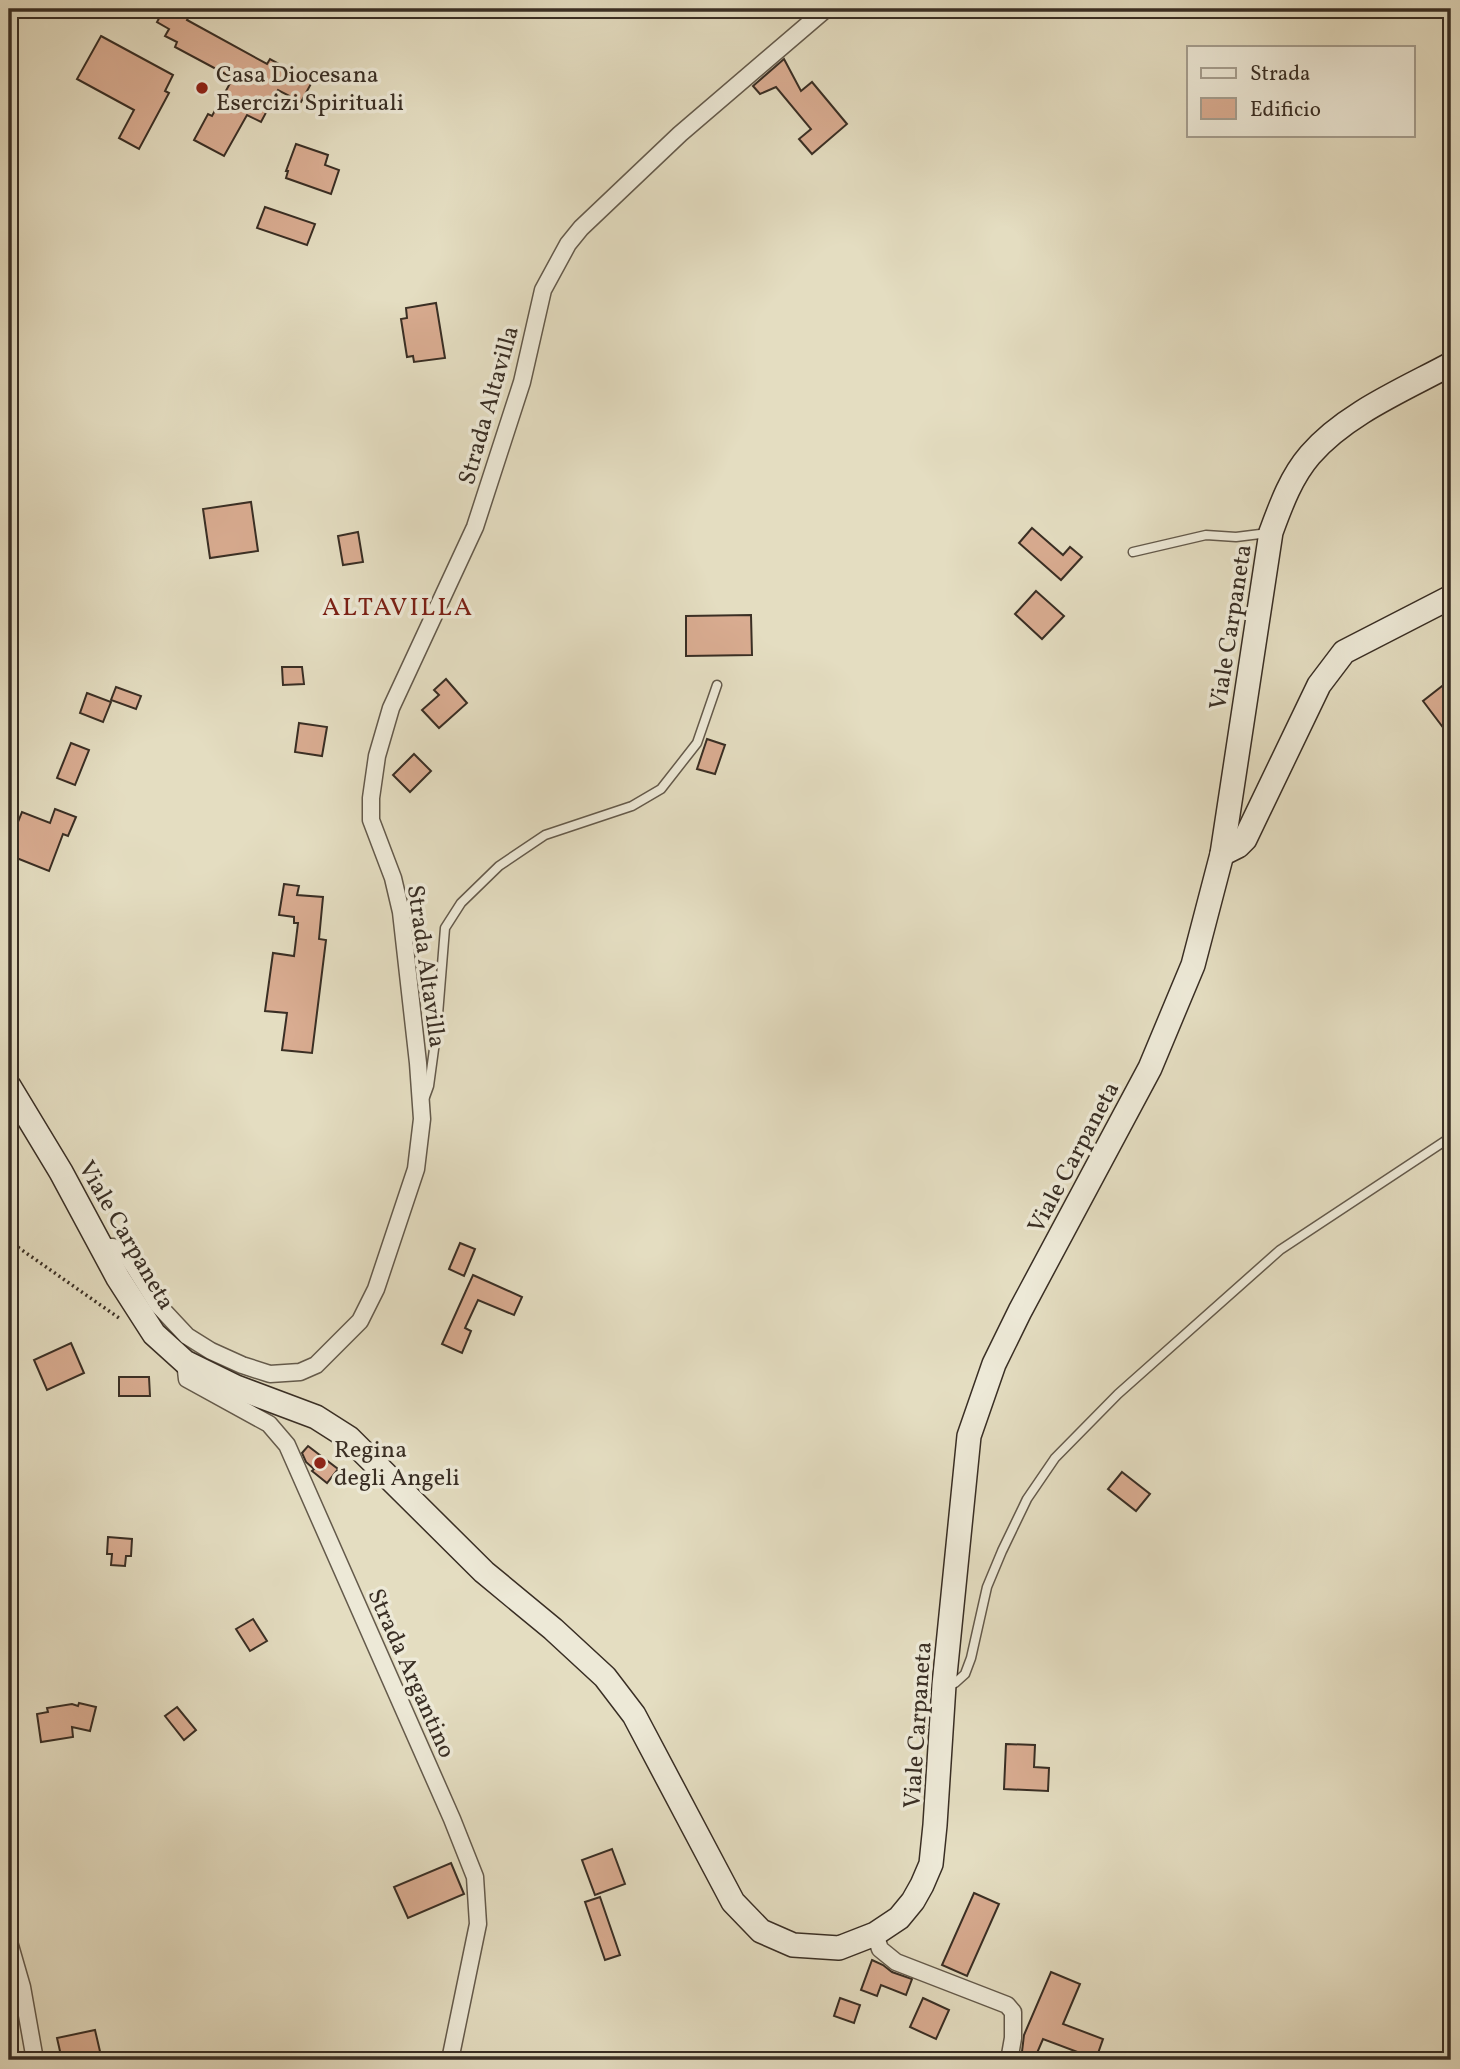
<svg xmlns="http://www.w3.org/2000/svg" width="1460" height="2069" font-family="Vollkorn,serif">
<rect width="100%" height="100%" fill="#e4ddc1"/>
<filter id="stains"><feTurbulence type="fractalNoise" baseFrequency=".00286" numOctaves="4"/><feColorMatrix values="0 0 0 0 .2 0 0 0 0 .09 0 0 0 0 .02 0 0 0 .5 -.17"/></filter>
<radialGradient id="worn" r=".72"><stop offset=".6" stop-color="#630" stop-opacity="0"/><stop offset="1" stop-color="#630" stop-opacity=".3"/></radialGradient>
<g fill="#d9ac91" stroke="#392e24" stroke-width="2">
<polygon points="164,9 193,9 187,20 267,64 270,59 312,82 301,102 278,90 261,122 247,115 224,156 194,140 208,114 212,116 233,78 175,47 177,42 165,36 169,29 157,22"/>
<polygon points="101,36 173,75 165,91 169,93 139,149 119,138 134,110 77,79"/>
<polygon points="784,59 801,91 812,82 847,124 812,154 799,139 811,129 776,87 760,94 753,86"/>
<polygon points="296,144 328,155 325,165 339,170 331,194 286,178 288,171 286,171"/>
<polygon points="265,207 315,224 307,245 257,228"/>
<polygon points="436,303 445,358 414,362 413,356 407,357 401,319 407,318 406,308"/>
<polygon points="251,502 258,551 210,558 203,509"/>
<polygon points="1032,528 1063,555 1070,547 1082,557 1061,580 1019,543"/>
<polygon points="358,532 363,562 343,565 338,536"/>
<polygon points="1036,591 1064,616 1042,639 1015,614"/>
<polygon points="751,615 752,655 686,656 686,616"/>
<polygon points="282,667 302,667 304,684 283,685"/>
<polygon points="446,679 467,703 439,728 422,710 439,695 434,690"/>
<polygon points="1451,679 1451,738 1423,701"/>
<polygon points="116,687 141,696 136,709 111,700"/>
<polygon points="87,693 111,702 103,722 80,713"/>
<polygon points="299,723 327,727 322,756 295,752"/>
<polygon points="707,739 725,745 715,774 697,769"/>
<polygon points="71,743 89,750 75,785 57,778"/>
<polygon points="414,754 431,771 410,792 393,775"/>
<polygon points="55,809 76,817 68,836 63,834 49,871 9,855 9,824 16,827 22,812 50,823"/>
<polygon points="284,884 299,886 297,895 323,897 319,939 326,940 312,1053 282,1050 287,1013 265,1011 273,953 294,956 298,923 294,923 294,917 279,915"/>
<polygon points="460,1243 475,1249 464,1276 449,1269"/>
<polygon points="473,1275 522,1297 514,1315 478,1300 465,1328 471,1331 462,1353 442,1344"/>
<polygon points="71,1343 84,1373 47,1390 34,1360"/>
<polygon points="119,1377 149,1377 150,1396 119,1396"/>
<polygon points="308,1446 338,1469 327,1483 312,1471 314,1469 306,1462 302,1453"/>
<polygon points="1122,1472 1150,1494 1136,1511 1108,1489"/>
<polygon points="108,1537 132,1539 131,1556 126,1556 125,1566 111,1565 112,1554 107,1554"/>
<polygon points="253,1619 267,1641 250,1651 236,1629"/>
<polygon points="79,1703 96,1707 90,1731 72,1727 73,1737 41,1742 37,1714 48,1712 47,1708 72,1704 78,1706"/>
<polygon points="177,1707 196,1730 184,1740 165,1716"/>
<polygon points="1006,1744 1035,1745 1034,1767 1049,1768 1048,1791 1004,1789"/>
<polygon points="612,1849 625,1884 595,1895 582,1860"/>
<polygon points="451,1863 464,1894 408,1918 394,1887"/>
<polygon points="974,1893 999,1904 967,1976 942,1965"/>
<polygon points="600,1897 620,1955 605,1960 585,1902"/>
<polygon points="872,1960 883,1965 892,1972 912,1979 906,1995 881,1985 877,1996 861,1990"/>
<polygon points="1051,1972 1080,1984 1063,2024 1103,2039 1096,2059 1043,2039 1034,2060 1021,2060 1024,2035"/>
<polygon points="840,1998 860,2005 854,2023 834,2016"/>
<polygon points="923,1998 949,2010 936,2039 910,2027"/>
<polygon points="95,2030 102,2060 62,2060 57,2038"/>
</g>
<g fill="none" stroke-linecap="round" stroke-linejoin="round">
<g stroke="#645a4b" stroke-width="11">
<g id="lane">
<polyline points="1133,552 1206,535 1236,537 1268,533"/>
<polyline points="425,1097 429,1086 437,1027 445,928 461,903 499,866 545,835 632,806 661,789 697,743 717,685"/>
<polyline points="947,1685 955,1683 965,1674 971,1658 987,1587 1002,1551 1027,1499 1055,1458 1118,1394 1280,1250 1451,1137"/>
</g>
</g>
<g stroke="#645a4b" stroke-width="19">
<g id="street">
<polyline points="100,1247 113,1247 126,1254 158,1305 187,1336 211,1351 242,1365 270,1374 300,1372 316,1365 360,1321 376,1289 416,1169 422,1119 418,1063 401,912 393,878 371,820 371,798 377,756 391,708 475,527 522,382 543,290 568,244 581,228 680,134 826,9"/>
<polyline points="185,1362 187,1379 269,1424 287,1445 452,1819 475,1877 478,1924 450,2060"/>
<polyline points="875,1934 880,1949 896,1962 1007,2005 1013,2012 1013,2038 1010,2055 1011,2060"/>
<polyline points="9,1942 22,1987 35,2060"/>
</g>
</g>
<g stroke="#392e24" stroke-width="26">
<g id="secondary">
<polyline points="1222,854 1238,846 1245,839 1319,685 1344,652 1451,597"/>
<path d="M9,1086l52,86 57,106 36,56 31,28 51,25 80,30 33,21 135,134 69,57 52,48 29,38 99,187 28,29 32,14 46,3 36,-14 24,-16 14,-17 9,-16 9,-21 4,-39 9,-140 25,-249 25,-72 26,-53 130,-243 43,-103 29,-111 49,-322c10,-27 20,-55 39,-77 35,-41 95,-66 141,-91"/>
</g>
</g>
<polyline stroke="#392e24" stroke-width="3.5" stroke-dasharray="2 3.5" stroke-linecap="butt" points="9,1241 119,1318"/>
<use href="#lane" stroke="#ede9d7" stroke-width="8"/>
<use href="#street" stroke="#ede9d7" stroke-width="16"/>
<use href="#secondary" stroke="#ede9d7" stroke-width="23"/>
</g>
<g fill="#8f2418" stroke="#ede9d7" stroke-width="2.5">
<circle cx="202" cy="88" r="7"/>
<circle cx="320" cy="1463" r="7"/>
</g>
<g text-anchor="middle" stroke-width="7" stroke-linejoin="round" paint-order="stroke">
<g font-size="24" fill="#392e24" stroke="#ede9d7" text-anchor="start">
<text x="216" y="82">Casa Diocesana<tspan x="216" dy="28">Esercizi Spirituali</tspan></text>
<text x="334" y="1457">Regina<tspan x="334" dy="28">degli Angeli</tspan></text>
</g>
<g font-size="24" fill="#392e24" stroke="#ede9d7">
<text transform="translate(488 405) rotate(-74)" y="8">Strada Altavilla</text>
<text transform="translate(1230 627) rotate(-81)" y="8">Viale Carpaneta</text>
<text transform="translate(427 966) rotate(82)" y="8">Strada Altavilla</text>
<text transform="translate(1073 1157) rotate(-62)" y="8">Viale Carpaneta</text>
<text transform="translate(127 1235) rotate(60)" y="8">Viale Carpaneta</text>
<text transform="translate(412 1673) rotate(66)" y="8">Strada Argantino</text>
<text transform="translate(917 1725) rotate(-86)" y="8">Viale Carpaneta</text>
</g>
<g font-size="26" letter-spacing="2" fill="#7a1f14" stroke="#ede9d7">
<text x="398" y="615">ALTAVILLA</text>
</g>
</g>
<rect width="1460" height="2069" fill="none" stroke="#e4ddc1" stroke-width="35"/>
<rect x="10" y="10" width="1439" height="2048" fill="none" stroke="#392e24" stroke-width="3.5"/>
<rect x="18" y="18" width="1425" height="2034" fill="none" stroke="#392e24" stroke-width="2"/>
<rect x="1187" y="46" width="228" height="91" fill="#ede9d7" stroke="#a59e8f" stroke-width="2"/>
<rect x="1201" y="68" width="35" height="10" fill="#ede9d7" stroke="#a59e8f" stroke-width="2"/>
<text x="1250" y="80" font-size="21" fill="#392e24">Strada</text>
<rect x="1201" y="98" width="35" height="21" fill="#d9ac91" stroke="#a59e8f" stroke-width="2"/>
<text x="1250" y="116" font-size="21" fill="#392e24">Edificio</text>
<rect width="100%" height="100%" filter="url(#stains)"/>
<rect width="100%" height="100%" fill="url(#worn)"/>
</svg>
